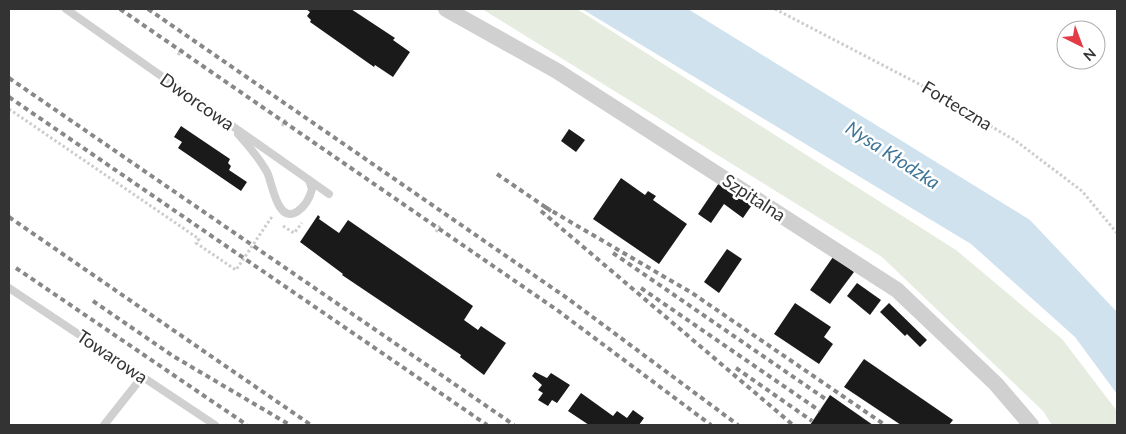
<svg xmlns="http://www.w3.org/2000/svg" width="1126" height="434" font-family="Lato,sans-serif">
<rect width="100%" height="100%" fill="#fff"/>
<polygon fill="#e6ecdf" points="482,9 577,9 956,250 1062,339 1117,411 1117,425 1052,425 1043,411 882,257"/>
<polygon fill="#cfe2ee" points="582,9 688,9 1030,220 1117,312 1117,394 1075,337 971,244"/>
<g fill="#1a1a1a">
<polygon points="306,9 351,9 395,38 393,40 410,52 393,77 375,65 374,67 310,22 311,20 307,16 310,12"/>
<polygon points="181,126 230,159 228,163 231,166 229,170 247,182 241,191 178,148 182,142 174,137"/>
<polygon points="569,129 585,140 576,152 561,141"/>
<polygon points="621,178 645,195 648,191 656,196 653,200 687,224 659,264 593,219"/>
<polygon points="721,180 754,202 743,218 724,204 711,223 698,214"/>
<polygon points="318,215 320,217 319,219 339,233 348,220 473,306 464,320 478,330 481,326 506,343 484,375 460,357 461,355 342,275 343,274 300,242"/>
<polygon points="727,249 742,259 719,293 704,282"/>
<polygon points="833,257 854,272 830,304 810,290"/>
<polygon points="857,283 881,300 870,315 847,296"/>
<polygon points="795,303 831,327 824,337 833,344 819,364 774,334"/>
<polygon points="889,303 927,340 920,347 907,334 905,336 880,312"/>
<polygon points="864,359 953,420 949,425 901,425 844,387"/>
<polygon points="535,372 547,378 551,373 570,385 557,403 552,400 548,406 538,400 543,393 538,390 542,385 532,376"/>
<polygon points="581,393 613,416 617,411 627,418 633,410 644,418 639,425 589,425 568,411"/>
<polygon points="830,395 873,425 810,425"/>
</g>
<g fill="none" stroke-linecap="round" stroke-linejoin="round">
<g stroke="#cdcdcd" stroke-width="3" stroke-dasharray="2.5 2.5" stroke-linecap="butt">
<polyline points="775,9 919,84 1016,141 1082,191 1117,233"/>
<polyline points="178,55 184,47"/>
<polyline points="9,109 199,239 196,243 236,270 271,218 274,220"/>
<polyline points="282,126 287,118"/>
<polyline points="283,226 294,233 302,223"/>
<polyline points="436,232 441,224"/>
</g>
<g stroke="#d0d0d0" stroke-width="8">
<polyline points="66,9 329,194"/>
<path d="M238,134c11,12 21,24 29,38 5,9 10,54 31,39 7,-5 12,-14 14,-22l-3,-9"/>
<polyline points="9,288 215,425"/>
<polyline points="104,425 142,377"/>
</g>
<polyline stroke="#d0d0d0" stroke-width="16" points="446,9 557,71 897,290 996,384 1031,425"/>
<g stroke="#888" stroke-width="4" stroke-dasharray="5 4" stroke-linecap="butt">
<polyline points="120,9 557,310 711,425"/>
<polyline points="148,9 567,298 738,425"/>
<polyline points="9,78 514,425"/>
<polyline points="9,97 487,425"/>
<polyline points="497,174 551,211"/>
<polyline points="545,207 692,293 885,425"/>
<polyline points="541,211 793,425"/>
<polyline points="9,217 311,425"/>
<polyline points="613,253 827,400"/>
<polyline points="16,268 247,425"/>
<polyline points="641,288 820,411"/>
<polyline points="93,301 173,356 290,425"/>
<polyline points="736,368 812,421"/>
</g>
</g>
<g text-anchor="middle" stroke-width="5" stroke-linejoin="round" paint-order="stroke">
<g font-size="18" fill="#333" stroke="#fff">
<text transform="translate(197 102) rotate(35)" y="6">Dworcowa</text>
<text transform="translate(957 106) rotate(31)" y="6">Forteczna</text>
<text transform="translate(754 198) rotate(33)" y="6">Szpitalna</text>
<text transform="translate(112 357) rotate(34)" y="6">Towarowa</text>
</g>
<g font-size="19" font-style="italic" fill="#3f7597" stroke="#fff">
<text transform="translate(893 155) rotate(33)" y="7">Nysa Kłodzka</text>
</g>
</g>
<rect width="1126" height="434" fill="none" stroke="#333333" stroke-width="20"/>
<g transform="translate(1081 45) rotate(138)"><circle r="24" fill="#ffffff" stroke="#adadad"/>
<path d="M0-4L9 19L0 12L-9 19Z" fill="#e63946"/>
<text y="-8" font-size="14" font-weight="bold" text-anchor="middle" fill="#333333">N</text>
</g>
</svg>
